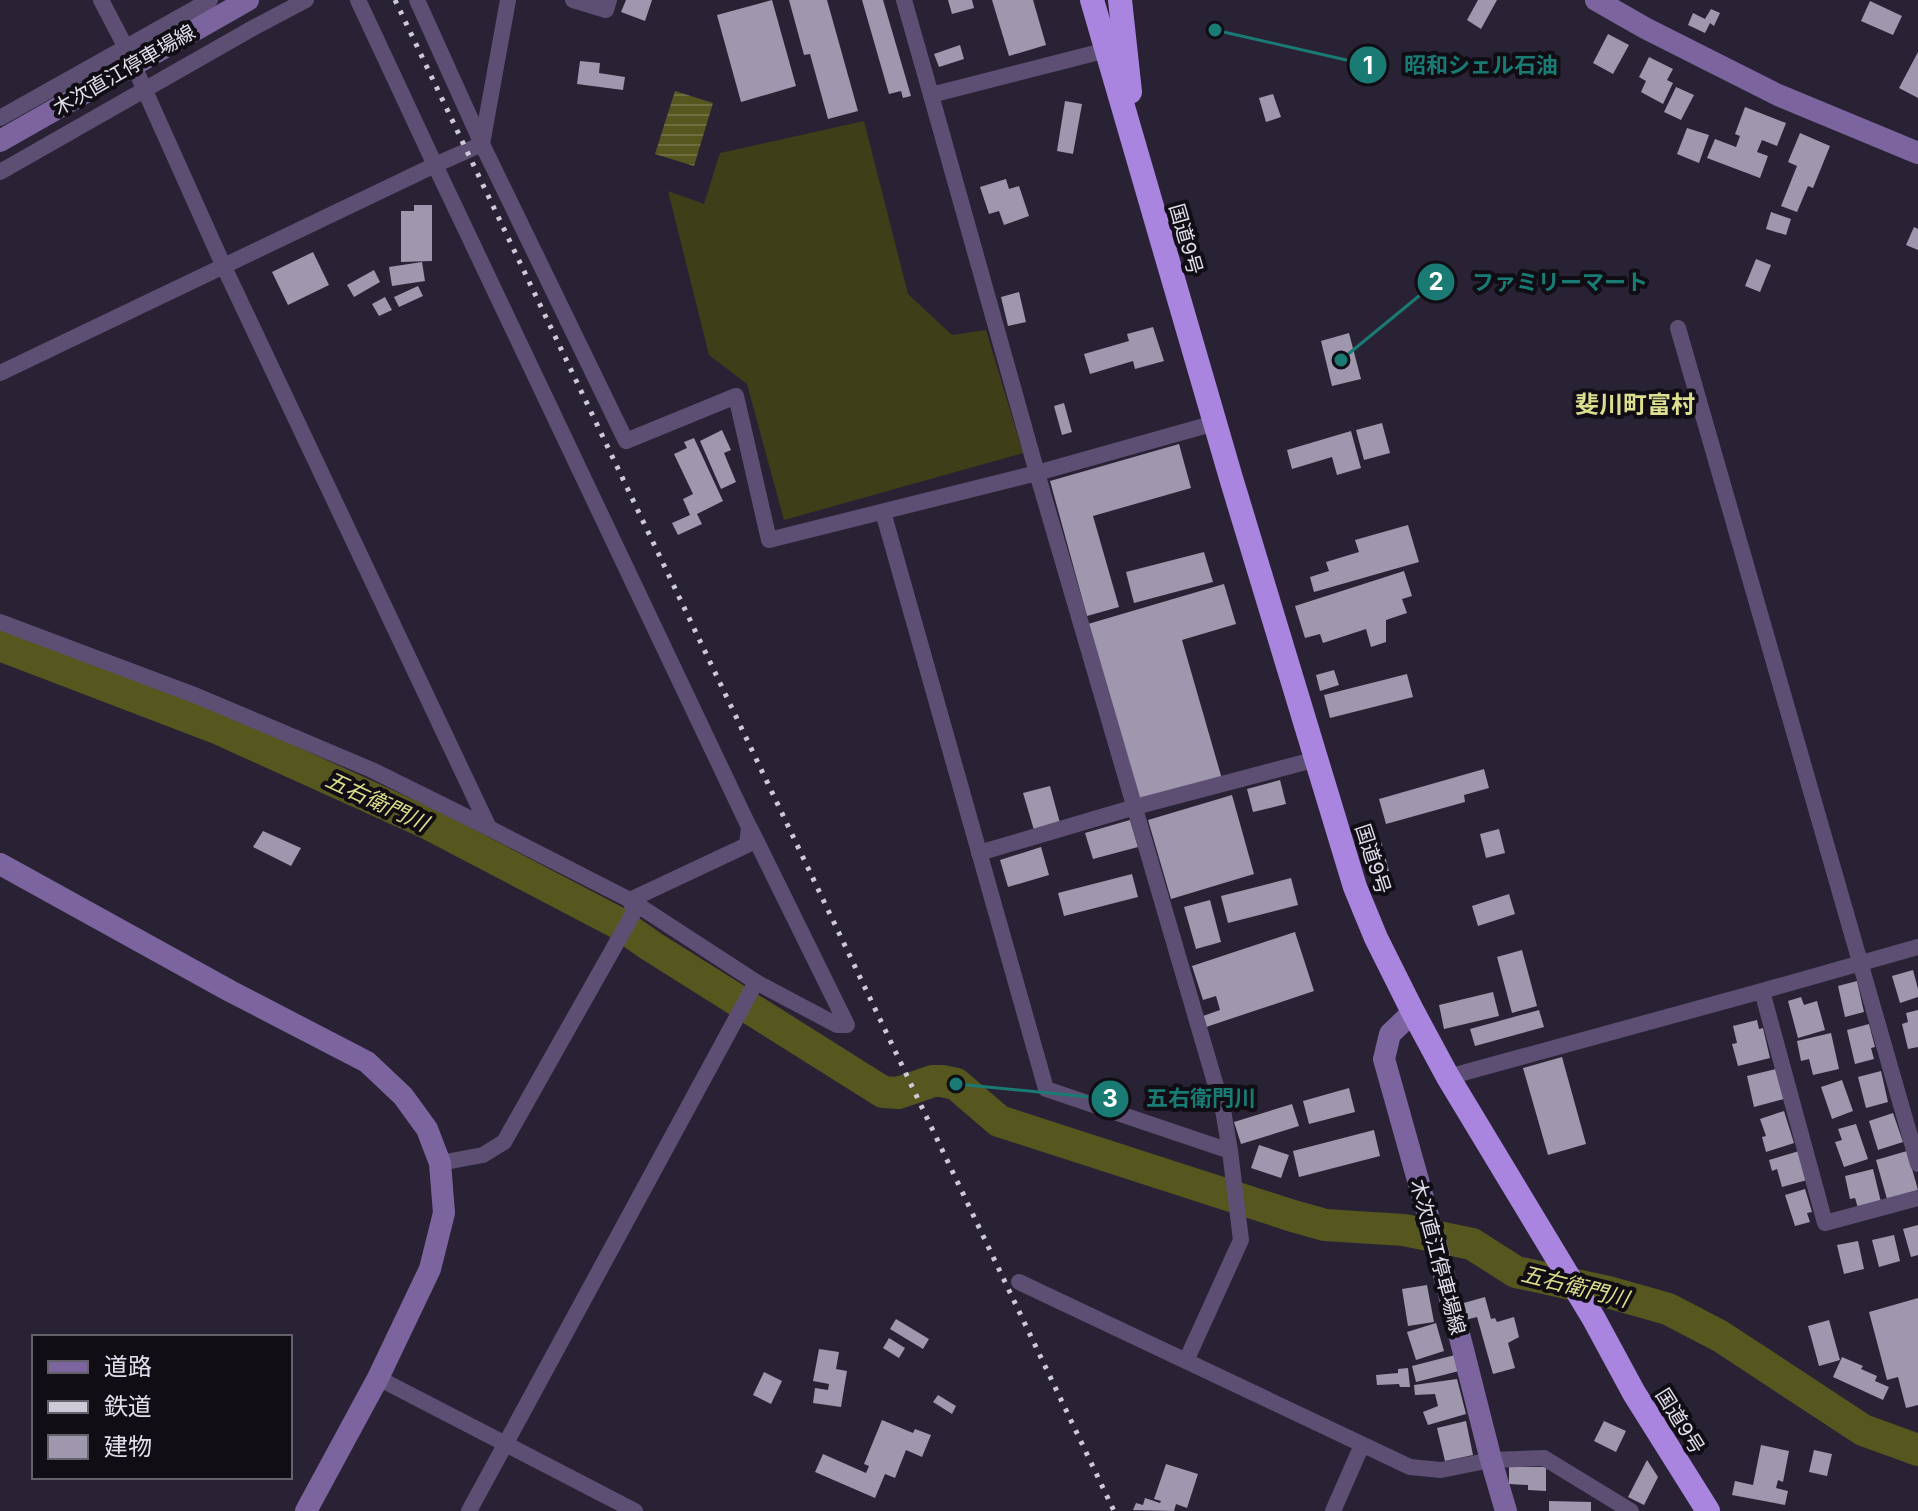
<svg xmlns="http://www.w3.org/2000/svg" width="1918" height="1511" font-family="Inter,'Noto Sans JP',sans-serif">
<defs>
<pattern id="water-rules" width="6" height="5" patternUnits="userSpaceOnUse" patternTransform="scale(2)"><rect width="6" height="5" fill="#56561f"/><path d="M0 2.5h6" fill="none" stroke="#6e6e40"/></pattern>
</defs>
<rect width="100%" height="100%" fill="#292234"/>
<polygon fill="#3e3e18" points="864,121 908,294 952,335 986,330 1023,453 784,520 747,384 709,355 668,191 704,204 720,153"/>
<polygon fill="url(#water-rules)" points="675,91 713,103 694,166 655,154"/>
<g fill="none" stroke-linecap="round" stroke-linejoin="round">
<polyline stroke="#56561f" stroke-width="32" points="0,645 217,728 429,824 618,923 651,946 883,1092 898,1093 933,1081 942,1081 956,1084 999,1121 1293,1216 1325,1225 1404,1230 1472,1244 1516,1272 1608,1292 1668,1309 1720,1336 1863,1430 1918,1450"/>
</g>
<g fill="#9f97ae">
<polygon points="626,0 652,0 645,21 621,12"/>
<polygon points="772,0 796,86 741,102 717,15"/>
<polygon points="789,0 827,0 858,111 828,119 810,54 804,55"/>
<polygon points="862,0 883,0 911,96 903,98 901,91 889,94"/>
<polygon points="948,0 972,0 974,8 952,14"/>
<polygon points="992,0 1033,0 1046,45 1009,56"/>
<polygon points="1478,0 1497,0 1481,29 1467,20"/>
<polygon points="1870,1 1902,16 1893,35 1861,21"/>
<polygon points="1711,9 1720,13 1714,26 1710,23 1705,33 1688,25 1693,13 1705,19"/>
<polygon points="1608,34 1629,45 1613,74 1593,63"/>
<polygon points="960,45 964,59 939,67 934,54"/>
<polygon points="1918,52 1918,98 1899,88"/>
<polygon points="1649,57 1673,69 1667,80 1673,83 1663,104 1641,92 1646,81 1639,77"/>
<polygon points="580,61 600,63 599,73 625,77 623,90 577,84"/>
<polygon points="1676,87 1694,95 1681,120 1664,112"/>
<polygon points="1273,94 1281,117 1266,122 1259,98"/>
<polygon points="1065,101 1082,104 1073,154 1057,151"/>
<polygon points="1745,107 1786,123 1777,146 1762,140 1757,152 1768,156 1760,178 1707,158 1715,139 1736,147 1740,136 1735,134"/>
<polygon points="1687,128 1709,135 1699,163 1677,154"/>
<polygon points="1800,133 1830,146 1813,188 1808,186 1797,212 1781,206 1797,166 1788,162"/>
<polygon points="1006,179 1009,189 1019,186 1029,216 1004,225 999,211 989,214 980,187"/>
<polygon points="414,205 432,205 432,261 401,262 401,211 414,211"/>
<polygon points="1771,212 1791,219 1786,235 1766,229"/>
<polygon points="1914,227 1918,229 1918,250 1906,245"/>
<polygon points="313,252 329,285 288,305 272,272"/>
<polygon points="1756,259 1771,265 1760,292 1745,286"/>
<polygon points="422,262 425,281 392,286 389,267"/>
<polygon points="374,270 380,282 354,297 347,285"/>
<polygon points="418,286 423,296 399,307 394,297"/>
<polygon points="1019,292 1026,322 1008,326 1001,297"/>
<polygon points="385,297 392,310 379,316 372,304"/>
<polygon points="1153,327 1164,361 1135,369 1133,361 1090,374 1084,354 1129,341 1127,334"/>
<polygon points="1349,333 1361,379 1332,386 1321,341"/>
<polygon points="1064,403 1072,432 1062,435 1054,406"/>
<polygon points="1382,423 1390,453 1364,460 1356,430"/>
<polygon points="722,430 731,450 724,453 736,482 721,489 700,441"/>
<polygon points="1351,431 1361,468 1337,475 1332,457 1292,469 1287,450"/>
<polygon points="694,438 723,501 697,514 702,524 678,535 672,523 690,515 683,499 693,494 674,454 687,448 684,442"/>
<polygon points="1179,444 1191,488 1093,516 1119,607 1087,616 1050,481"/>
<polygon points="1408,525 1419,562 1314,592 1310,577 1329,571 1326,562 1359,552 1355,540"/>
<polygon points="1204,552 1213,582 1134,603 1126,572"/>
<polygon points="1404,571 1412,596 1402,599 1407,613 1386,620 1386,642 1371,647 1366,629 1323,643 1320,634 1305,638 1295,606"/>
<polygon points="1224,584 1236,624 1182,640 1222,779 1139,803 1088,624"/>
<polygon points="1334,670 1339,685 1320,691 1316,675"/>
<polygon points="1407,674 1413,697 1330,718 1324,695"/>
<polygon points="1484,769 1489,788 1464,795 1465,802 1386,824 1379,799"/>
<polygon points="1280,780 1286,804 1253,812 1247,789"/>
<polygon points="1050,786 1060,823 1034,830 1023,793"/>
<polygon points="1232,795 1254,874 1171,899 1148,820"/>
<polygon points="1130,820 1138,847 1093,859 1085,833"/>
<polygon points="1499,829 1505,853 1486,858 1480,834"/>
<polygon points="263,831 301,848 291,866 253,847"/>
<polygon points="1381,841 1389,871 1376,875 1368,845"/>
<polygon points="1041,847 1049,875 1008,887 1000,860"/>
<polygon points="1132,874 1138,897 1064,916 1058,893"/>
<polygon points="1291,878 1298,905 1228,923 1221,896"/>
<polygon points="1509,894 1515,914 1478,926 1472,906"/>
<polygon points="1210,900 1221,942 1196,949 1184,907"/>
<polygon points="1295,932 1314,991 1206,1027 1203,1016 1220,1010 1216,996 1203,1000 1192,966"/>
<polygon points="1522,950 1537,1006 1512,1013 1497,957"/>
<polygon points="1913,970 1918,989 1918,997 1900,1003 1892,976"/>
<polygon points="1857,981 1864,1012 1845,1017 1838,986"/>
<polygon points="1493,992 1499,1016 1444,1029 1439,1005"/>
<polygon points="1801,997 1804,1005 1817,1001 1825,1030 1798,1038 1788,1001"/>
<polygon points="1539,1010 1544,1027 1475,1046 1470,1029"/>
<polygon points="1918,1010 1918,1047 1908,1049 1902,1024 1908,1022 1906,1013"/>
<polygon points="1757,1020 1759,1029 1763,1028 1770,1058 1738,1066 1732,1044 1737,1043 1733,1026"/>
<polygon points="1869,1024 1875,1047 1871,1048 1874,1059 1855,1064 1847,1030"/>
<polygon points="1831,1033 1839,1069 1813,1075 1809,1059 1801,1061 1797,1041"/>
<polygon points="1562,1057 1586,1144 1548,1155 1523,1068"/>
<polygon points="1776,1069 1784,1099 1754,1107 1747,1076"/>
<polygon points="1881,1071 1888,1102 1866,1108 1858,1077"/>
<polygon points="1842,1080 1853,1111 1832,1119 1821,1087"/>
<polygon points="1349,1088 1355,1112 1309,1124 1303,1101"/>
<polygon points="1292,1104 1299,1126 1241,1144 1234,1122"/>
<polygon points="1784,1111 1794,1143 1766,1152 1762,1137 1766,1136 1760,1119"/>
<polygon points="1893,1113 1903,1142 1878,1150 1869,1121"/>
<polygon points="1856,1124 1868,1159 1844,1167 1835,1142 1842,1140 1838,1129"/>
<polygon points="1374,1130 1380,1156 1299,1177 1293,1151"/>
<polygon points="1259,1145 1289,1155 1281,1178 1251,1168"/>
<polygon points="1799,1151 1807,1180 1782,1187 1777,1169 1772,1171 1769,1160"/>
<polygon points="1907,1151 1918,1190 1887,1199 1876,1160"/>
<polygon points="1873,1169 1881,1202 1858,1208 1855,1198 1850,1199 1845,1176"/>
<polygon points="1805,1189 1812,1212 1807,1213 1810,1222 1795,1226 1785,1195"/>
<polygon points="1918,1225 1918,1255 1911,1257 1903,1229"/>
<polygon points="1894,1235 1900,1261 1879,1267 1872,1240"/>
<polygon points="1858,1241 1864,1269 1844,1274 1837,1245"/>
<polygon points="1427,1285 1434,1322 1408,1326 1402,1289"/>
<polygon points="1485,1297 1491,1319 1495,1318 1497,1322 1514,1317 1519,1337 1508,1343 1515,1368 1493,1374 1477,1317 1465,1320 1460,1304"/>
<polygon points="1918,1298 1918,1405 1906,1408 1898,1377 1887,1380 1869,1312"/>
<polygon points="896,1319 929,1339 923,1349 890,1329"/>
<polygon points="1829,1320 1840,1360 1819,1366 1808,1326"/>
<polygon points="1436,1323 1444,1351 1416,1360 1407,1332"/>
<polygon points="889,1338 905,1348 899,1358 883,1348"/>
<polygon points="819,1349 839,1352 836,1369 847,1371 841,1407 813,1403 815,1388 828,1390 829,1384 813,1381"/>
<polygon points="1455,1355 1459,1371 1416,1382 1412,1366"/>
<polygon points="1842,1357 1863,1366 1861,1369 1877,1376 1875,1381 1889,1387 1883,1400 1833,1377"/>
<polygon points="1408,1368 1410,1387 1400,1387 1399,1384 1377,1385 1376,1375 1398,1373 1398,1369"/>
<polygon points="764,1372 782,1381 771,1404 753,1395"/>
<polygon points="1457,1379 1466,1414 1428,1425 1423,1412 1438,1406 1435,1394 1415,1395 1414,1385"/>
<polygon points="938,1395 956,1406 952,1414 933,1402"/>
<polygon points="882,1420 913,1433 915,1429 931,1435 922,1457 906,1450 895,1478 885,1474 875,1498 815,1472 823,1454 866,1473 869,1466 864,1464"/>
<polygon points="1466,1421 1473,1455 1445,1461 1437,1428"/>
<polygon points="1604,1421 1626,1431 1616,1452 1594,1441"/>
<polygon points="1761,1445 1789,1451 1783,1482 1778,1480 1776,1488 1788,1491 1785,1505 1732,1495 1735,1481 1753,1485"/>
<polygon points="1814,1450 1832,1454 1827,1476 1809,1472"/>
<polygon points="1647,1460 1658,1477 1644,1505 1628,1497"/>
<polygon points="1166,1464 1198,1474 1187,1508 1176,1504 1174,1511 1133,1510 1136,1503 1143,1505 1145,1498 1160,1503 1161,1501 1154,1499"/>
<polygon points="1509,1467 1546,1467 1546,1491 1528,1490 1528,1485 1509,1484"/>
<polygon points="1549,1501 1591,1502 1591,1511 1549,1511"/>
</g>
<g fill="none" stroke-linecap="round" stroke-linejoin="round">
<g stroke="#5d4f73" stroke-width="16">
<polyline points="101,0 125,46 224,267 489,828"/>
<polyline points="358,0 435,165 749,827 747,845 630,900 634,912 504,1142 483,1155 440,1163"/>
<polyline points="417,0 482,144 626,441 736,396 769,540 1037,473 1215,423"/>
<polyline points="573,0 606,10 609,0"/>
<polyline points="904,0 931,95 1107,50"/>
<polyline points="931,95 1037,473 1223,1110 1230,1151"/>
<polyline points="0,118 210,0"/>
<polyline points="482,144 508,0"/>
<polyline points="0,172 253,28 306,0"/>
<polyline points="1678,328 1918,1164"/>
<polyline points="0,373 435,165 482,144"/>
<polyline points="883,512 1046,1089 1230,1151 1241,1240 1186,1361"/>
<polyline points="0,622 197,696 372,770 489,828 630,900 756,982 469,1511"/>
<polyline points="750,828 847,1025 837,1025 756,982"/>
<polyline points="979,853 1135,807 1317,759"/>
<polyline points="1918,947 1762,991 1825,1223 1918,1198"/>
<polyline points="1448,1077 1762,991"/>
<polyline points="1019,1282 1410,1467 1441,1470 1491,1460 1544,1458 1631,1511"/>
<polyline points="378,1378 635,1511"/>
<polyline points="1333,1511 1362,1445"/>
</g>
<g stroke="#7c659f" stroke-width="22">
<polyline points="1596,0 1645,28 1778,95 1918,153"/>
<polyline points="0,141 248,0"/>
<polyline points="0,864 230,991 367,1062 403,1096 427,1129 440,1163 444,1213 430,1269 378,1378 306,1511"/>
<polyline points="1413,1012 1390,1034 1384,1059 1439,1255 1491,1460 1506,1511"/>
</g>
<g stroke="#a985e0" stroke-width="24">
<polyline points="1092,0 1231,478 1355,887 1376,938 1413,1012 1448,1077 1594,1319 1634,1393 1708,1511"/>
<polyline points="1120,0 1130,92"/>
</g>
<polyline stroke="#cec9d7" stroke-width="5" stroke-dasharray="4 8" stroke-linecap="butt" points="395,0 1114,1511"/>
</g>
<g text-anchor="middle" stroke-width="8" stroke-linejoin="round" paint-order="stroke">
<g font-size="20" fill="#e3deeb" stroke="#100d15">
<text transform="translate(124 70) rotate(-30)" y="7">木次直江停車場線</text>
<text transform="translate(1186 239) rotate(74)" y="7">国道9号</text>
<text transform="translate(1373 859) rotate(72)" y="7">国道9号</text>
<text transform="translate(1438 1257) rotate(75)" y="7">木次直江停車場線</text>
<text transform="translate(1680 1421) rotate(58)" y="7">国道9号</text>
</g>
<g font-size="22" font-style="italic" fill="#ddde8b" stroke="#100d15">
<text transform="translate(377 801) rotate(25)" y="8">五右衛門川</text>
<text transform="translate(1575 1286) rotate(14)" y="8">五右衛門川</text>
</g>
<g font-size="24" font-weight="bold" fill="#dddf90" stroke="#100d15">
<text x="1635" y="413">斐川町富村</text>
</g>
</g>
<path fill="none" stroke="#1a7b74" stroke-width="3" d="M1215 30L1368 65M1341 360L1436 282M956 1084L1110 1099"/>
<g fill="#1a7b74" stroke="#100d15" stroke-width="3">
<circle cx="1215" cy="30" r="8"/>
<circle cx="1341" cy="360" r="8"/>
<circle cx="956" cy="1084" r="8"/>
<circle cx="1368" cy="65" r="20"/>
<circle cx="1436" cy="282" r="20"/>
<circle cx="1110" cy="1099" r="20"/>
</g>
<g font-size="24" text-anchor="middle" font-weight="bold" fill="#fff">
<text x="1368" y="74">1</text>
<text x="1436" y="290">2</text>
<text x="1110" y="1107">3</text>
</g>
<g font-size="22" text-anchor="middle" font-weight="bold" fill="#1a7b74" stroke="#100d15" stroke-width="8" stroke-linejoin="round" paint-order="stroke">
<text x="1481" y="73">昭和シェル石油</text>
<text x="1560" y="290">ファミリーマート</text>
<text x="1201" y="1106">五右衛門川</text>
</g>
<rect x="32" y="1335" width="260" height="144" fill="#100d15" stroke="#64616b" stroke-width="2"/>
<rect x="48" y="1361" width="40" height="12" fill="#7c659f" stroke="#64616b" stroke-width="2"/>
<text x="104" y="1375" font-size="24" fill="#e3deeb">道路</text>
<rect x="48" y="1401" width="40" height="12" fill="#cec9d7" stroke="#64616b" stroke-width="2"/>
<text x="104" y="1415" font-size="24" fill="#e3deeb">鉄道</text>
<rect x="48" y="1435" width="40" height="24" fill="#9f97ae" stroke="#64616b" stroke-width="2"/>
<text x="104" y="1455" font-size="24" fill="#e3deeb">建物</text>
</svg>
